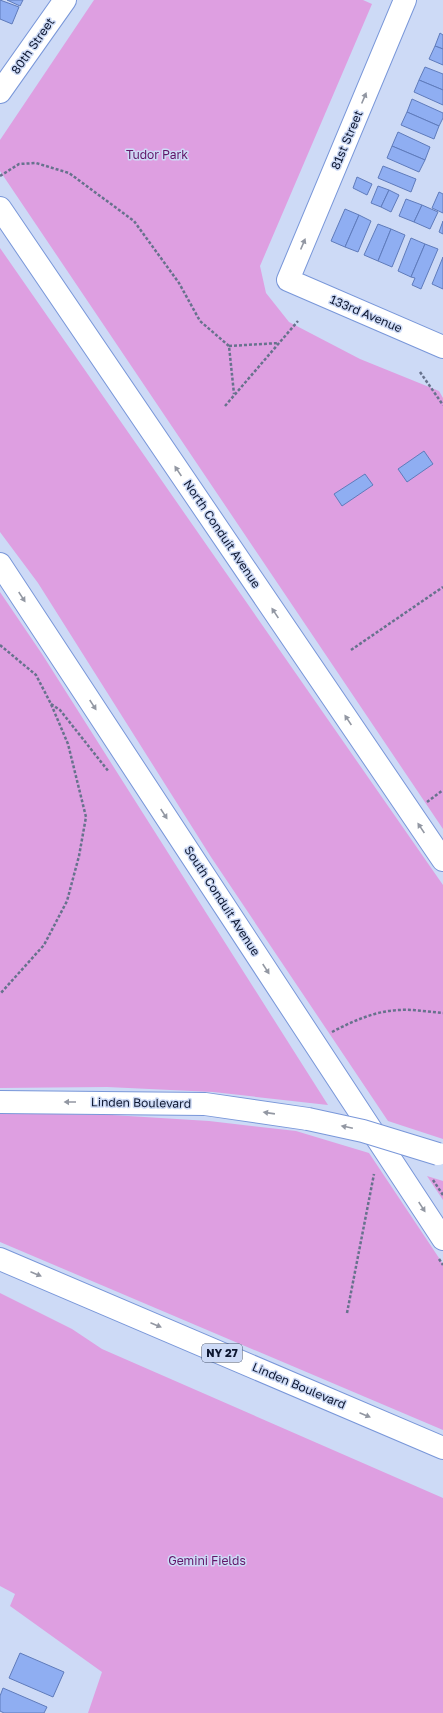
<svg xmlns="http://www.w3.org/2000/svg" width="443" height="1713" font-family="'Golos Text',sans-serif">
<rect width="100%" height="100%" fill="#cddaf6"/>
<g fill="#de9fe1">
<polygon points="94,0 363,0 372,4 260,266 266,293 289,322 360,359 439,391 443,398 443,829 0,171 0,140"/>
<polygon points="0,248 443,885 443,1139 388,1121 211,857 38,583 0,532"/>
<polygon points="0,592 42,654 328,1105 213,1092 107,1087 0,1088"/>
<polygon points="0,1113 112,1115 209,1121 296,1131 369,1153 443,1264 443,1430 0,1242"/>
<polygon points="427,1176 443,1181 443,1200"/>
<polygon points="0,1293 72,1329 102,1349 443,1498 443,1713 88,1713 102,1672 10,1606 15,1594 0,1586"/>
</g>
<g fill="#8faef2" stroke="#5f7bbb">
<polygon points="0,0 19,7 12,24 0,19"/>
<polygon points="7,0 23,0 20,6"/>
<polygon points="440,33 443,35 443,49 435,46"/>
<polygon points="435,46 443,49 443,65 429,59"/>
<polygon points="425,67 443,74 443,90 419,80"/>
<polygon points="419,80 443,90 443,105 414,92"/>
<polygon points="412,99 443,113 443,118 439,126 407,112"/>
<polygon points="407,112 439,126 434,139 401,125"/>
<polygon points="398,132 430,147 425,160 392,146"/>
<polygon points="392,146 425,160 419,172 387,158"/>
<polygon points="383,166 416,179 411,192 378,178"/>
<polygon points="357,177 372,184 367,195 353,188"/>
<polygon points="378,186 389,190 381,207 371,203"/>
<polygon points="389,190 399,195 391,212 381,207"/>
<polygon points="439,192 443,194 443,213 432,208"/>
<polygon points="406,199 422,205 414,222 399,216"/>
<polygon points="422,205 438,212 430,229 414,222"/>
<polygon points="345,209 359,215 345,247 331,241"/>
<polygon points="359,215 371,221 358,252 345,247"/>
<polygon points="443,221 443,234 439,232"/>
<polygon points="378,224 391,229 378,261 364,255"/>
<polygon points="391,229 405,235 392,267 378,261"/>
<polygon points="411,238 425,244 411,277 398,271"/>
<polygon points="425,244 438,249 421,289 412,285 415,278 411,277"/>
<polygon points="443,257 443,289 432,284"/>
<polygon points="424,451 433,464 407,482 398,469"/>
<polygon points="365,474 373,485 342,506 334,494"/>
<polygon points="20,1653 64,1672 53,1697 9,1678"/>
<polygon points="3,1688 47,1707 44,1713 4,1713 0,1711 0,1696"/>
</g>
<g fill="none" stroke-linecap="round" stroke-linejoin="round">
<g stroke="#7997d9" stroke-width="24">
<g id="minor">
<polyline points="405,0 288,280 443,347"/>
<polyline points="0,92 65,0"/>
</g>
</g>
<g stroke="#7997d9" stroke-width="24">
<g id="major">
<polyline points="0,208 443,860"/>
<polyline points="0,564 443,1239"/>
</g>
</g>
<g stroke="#7997d9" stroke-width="24">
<g id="highway">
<polyline points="0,1102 205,1104 308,1119"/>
<polyline points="0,1259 443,1448"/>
</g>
</g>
<g stroke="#67728d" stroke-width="2.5" stroke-dasharray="3 2" stroke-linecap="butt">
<polyline points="0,176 19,164 36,163 69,173 134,221 179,283 200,321 229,346 234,394"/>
<polyline points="229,346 279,343"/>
<polyline points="420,372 443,405"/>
<polyline points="225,406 298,321"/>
<polyline points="0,645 36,675 51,704 68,744 86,817 79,856 67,901 44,945 0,994"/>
<polyline points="351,650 443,587"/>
<polyline points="51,704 60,710 109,772"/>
<polyline points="427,802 443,790"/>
<path d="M332,1032c21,-11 43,-21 67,-22 15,-1 30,2 44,3"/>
<polyline points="433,1180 443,1195"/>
<polyline points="439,1259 443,1265"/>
<polyline points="347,1313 374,1174"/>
</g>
<use href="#minor" stroke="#fff" stroke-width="22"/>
<use href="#major" stroke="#fff" stroke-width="22"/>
<use href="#highway" stroke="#fff" stroke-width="22"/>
<g stroke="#7997d9" stroke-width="24" stroke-linecap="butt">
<polyline id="highway-bridge" points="308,1119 363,1131 438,1154"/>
</g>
<use href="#highway-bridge" stroke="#fff" stroke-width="22"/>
</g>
<defs><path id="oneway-solid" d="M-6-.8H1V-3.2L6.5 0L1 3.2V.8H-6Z"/></defs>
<g fill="#9297a2">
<use href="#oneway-solid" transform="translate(364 98) rotate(-67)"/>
<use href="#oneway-solid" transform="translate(303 244) rotate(-67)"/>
<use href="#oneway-solid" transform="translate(178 471) rotate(-124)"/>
<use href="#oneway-solid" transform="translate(22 597) rotate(57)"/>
<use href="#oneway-solid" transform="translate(275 613) rotate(-124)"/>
<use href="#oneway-solid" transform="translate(93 705) rotate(57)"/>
<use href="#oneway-solid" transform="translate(348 720) rotate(-124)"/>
<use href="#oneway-solid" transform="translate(164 814) rotate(57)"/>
<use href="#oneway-solid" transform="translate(421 828) rotate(-124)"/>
<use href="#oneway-solid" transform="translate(266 969) rotate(57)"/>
<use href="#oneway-solid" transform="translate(70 1102) rotate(-180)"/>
<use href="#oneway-solid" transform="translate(269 1113) rotate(-172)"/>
<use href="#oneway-solid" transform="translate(347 1127) rotate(-168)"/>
<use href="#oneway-solid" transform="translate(422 1207) rotate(57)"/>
<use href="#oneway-solid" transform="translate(36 1274) rotate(23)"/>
<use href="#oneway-solid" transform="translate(156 1325) rotate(23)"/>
<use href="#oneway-solid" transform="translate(365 1415) rotate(23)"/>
</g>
<g text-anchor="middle" stroke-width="3" stroke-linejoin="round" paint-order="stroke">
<rect fill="#cddaf6" stroke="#47526b" stroke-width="1" x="202" y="1344" width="40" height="18" rx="3"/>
<g font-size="11" font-weight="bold" fill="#0d1730">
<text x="222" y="1357">NY 27</text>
</g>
<g font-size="12" fill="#0d1730" stroke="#cddaf6">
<text transform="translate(33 46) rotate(-55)" y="4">80th Street</text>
<text transform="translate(347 140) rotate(-67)" y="4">81st Street</text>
<text transform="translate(366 314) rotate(23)" y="4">133rd Avenue</text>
<text transform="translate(222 534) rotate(56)" y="4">North Conduit Avenue</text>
<text transform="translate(222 901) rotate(57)" y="4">South Conduit Avenue</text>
<text transform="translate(141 1103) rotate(1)" y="4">Linden Boulevard</text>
<text transform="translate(299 1386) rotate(23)" y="4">Linden Boulevard</text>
</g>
<g font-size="12" fill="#611467" stroke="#cddaf6">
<text x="157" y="159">Tudor Park</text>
<text x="207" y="1565">Gemini Fields</text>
</g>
</g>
</svg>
